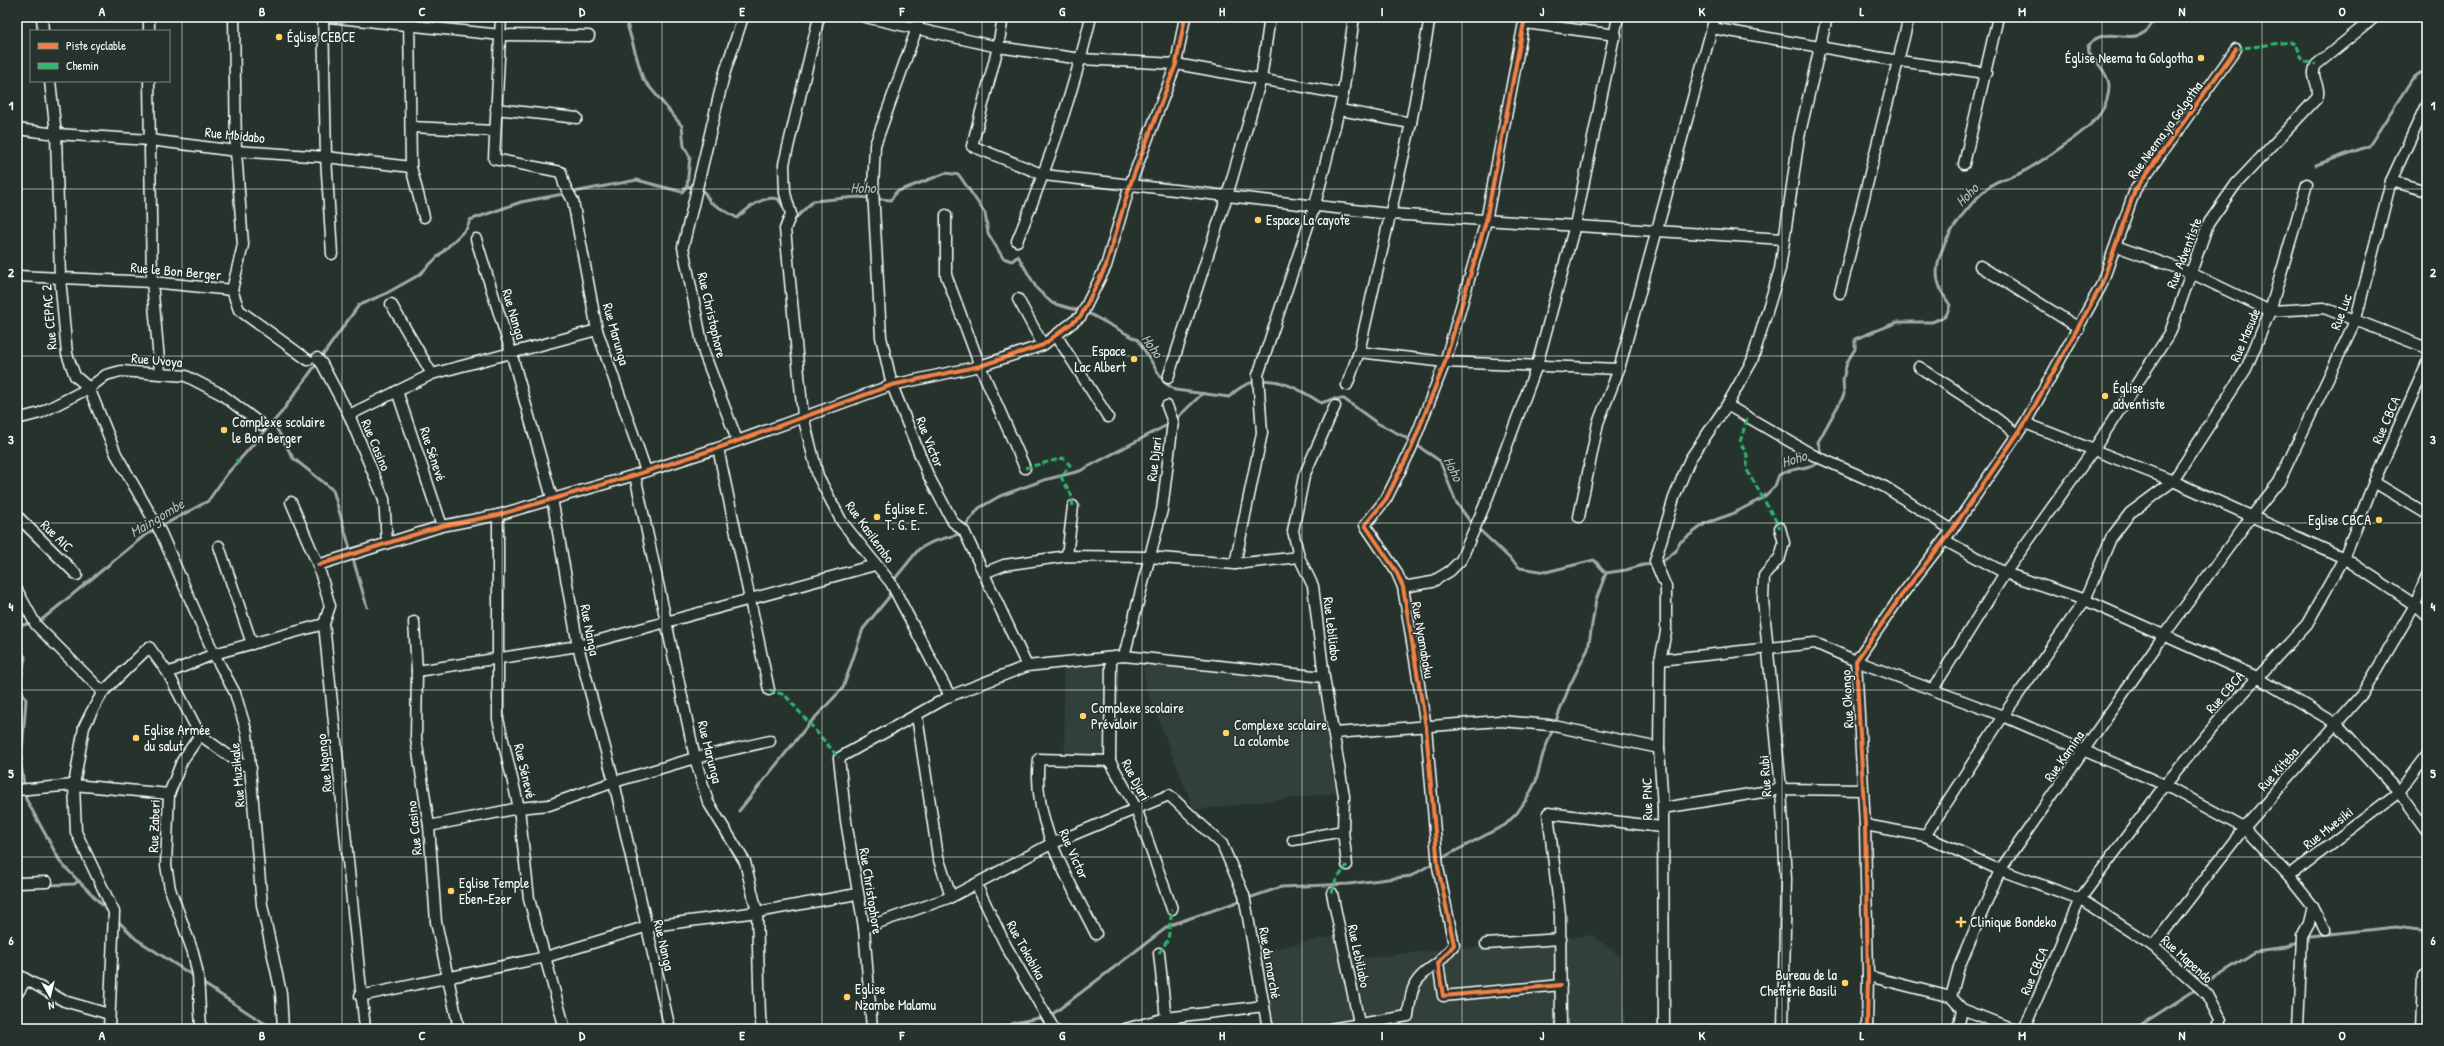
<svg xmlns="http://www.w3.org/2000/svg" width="2444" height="1046" font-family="'Patrick Hand',sans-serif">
<rect width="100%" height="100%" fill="#26332d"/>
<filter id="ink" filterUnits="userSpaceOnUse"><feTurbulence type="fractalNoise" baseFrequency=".025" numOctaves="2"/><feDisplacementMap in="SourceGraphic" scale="8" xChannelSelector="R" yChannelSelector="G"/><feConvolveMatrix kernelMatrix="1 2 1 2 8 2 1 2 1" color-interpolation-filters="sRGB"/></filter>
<g filter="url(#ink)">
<g fill="#333f3a">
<polygon points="1143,664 1317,679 1336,793 1194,810 1145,685"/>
<polygon points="1106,666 1106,759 1065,759 1063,669"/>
<polygon points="1593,935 1620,957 1626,1029 1271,1029 1253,953 1335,936 1342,960"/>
</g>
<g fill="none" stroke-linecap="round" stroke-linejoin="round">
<g stroke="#a4a9a7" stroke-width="3">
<polyline points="625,17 643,79 682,126 684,146 690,157 687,186"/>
<polyline points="2316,165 2369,146 2412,79 2420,73 2427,72"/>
<path d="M687,186l16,4 7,12 27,16c11,-10 26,-23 41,-19l8,11"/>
<path d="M792,217l4,1 17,-17 45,-4 33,3 5,-8 50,-19 13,2 26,38 3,20 15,25 9,3 6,-5 19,33 15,14 38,11 48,26 26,42 11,8 54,7c29,-30 62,-14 92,6l12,-4h11l33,24 26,13 37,25 16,41 13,18 51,48 26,4 48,-12 12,13"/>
<polyline points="1175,420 1203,393"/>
<polyline points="273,422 293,458 333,490 367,607"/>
<path d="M1822,456l-4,-14 26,-47 -1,-15 4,-18 8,-13v-10l43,-17h34l14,-6 4,-11c-5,-7 -10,-16 -12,-24 -7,-31 31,-80 55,-97 8,-6 19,-6 28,-11 17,-9 68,-43 78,-58 6,-8 10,-19 10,-29 0,-11 -13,-25 -20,-33l-1,-8c23,-25 52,11 67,-28"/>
<path d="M1606,573l20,-3 17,-5 14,-1 6,-3 13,-10 3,-8 27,-20 26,-9 31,-16 12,-12 4,-11c13,-8 29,-5 43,-14"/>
<polyline points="893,581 919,549 932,542 959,534 979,508 1000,496 1044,480 1080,471 1171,423"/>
<polyline points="17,626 39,622 145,535 208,501 227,474 281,413 359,305 385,294 419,275 467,228 470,220 521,202 637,180 682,192 687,186"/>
<polyline points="17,646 25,657 20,687 26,700 21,764 26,799 61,863 111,914"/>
<polyline points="739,811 809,724 843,688 863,629 889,597 890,588"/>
<polyline points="1440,859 1505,825 1517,813 1528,797 1536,781 1543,754 1570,685 1588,649 1596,600 1606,573"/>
<polyline points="49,885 74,884 79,881"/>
<polyline points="116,919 136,939 195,977"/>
<polyline points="2305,939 2310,936 2396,927 2427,931"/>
<polyline points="201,982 273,1029"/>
<polyline points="1050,1016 1170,925 1281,887 1349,884 1411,876 1435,862"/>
<polyline points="1002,1029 1014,1023 1044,1017"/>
<polyline points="2134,1029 2255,952 2286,948 2300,941"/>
</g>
<g stroke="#fff" stroke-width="13">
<g id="street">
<polyline points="42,17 43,31"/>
<polyline points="149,17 149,31"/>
<polyline points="323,17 326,157 332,254"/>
<polyline points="329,17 501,35 589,36"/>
<polyline points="409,17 411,167 424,217"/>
<polyline points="501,17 494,159 561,172 564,184 573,201 597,330 646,471"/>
<polyline points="819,17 784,164 785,193 791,214 785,229 803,416 818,476 842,522 891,583 950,696"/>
<polyline points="865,17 998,47 1081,59 1176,64 1343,94"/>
<polyline points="919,17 917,28 875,145 873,189 881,337 892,385 928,475 953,522 964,531 1027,666"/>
<polyline points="1003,17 998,47 972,146 1044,175 1227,196 1390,214 1783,239"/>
<polyline points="1525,17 1486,221 1445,362 1411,449 1386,499 1365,525 1396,571 1403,587 1426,727 1438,867 1454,945 1438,963 1443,996 1561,985"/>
<polyline points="1525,23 1616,35"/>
<polyline points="1712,28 1899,61 1986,73"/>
<polyline points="50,81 56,134 60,277 67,354 75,376 89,388 116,454 161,533 214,654 235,693 247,733 262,905 281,993 283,1029"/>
<polyline points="149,81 152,282 160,372"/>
<polyline points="496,109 577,118"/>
<polyline points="1340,110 1411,123"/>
<polyline points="411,127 495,131"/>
<polyline points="17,129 56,134 150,140 236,151 326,157 411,167"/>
<polyline points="1964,164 1998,17"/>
<polyline points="2391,181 2427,191"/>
<polyline points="946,215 946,275 980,366 1025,468"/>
<polyline points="476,239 511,352 552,498 578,646 614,782 670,1029"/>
<path d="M1017,241c30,-73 56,-147 74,-224"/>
<polyline points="2116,246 2191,273 2270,311 2324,308 2427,348"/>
<polyline points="1980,266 2079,328"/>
<polyline points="17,276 152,282 232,290"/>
<polyline points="232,290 243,245 236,151 234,17"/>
<polyline points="232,290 239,310 308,360"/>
<polyline points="1840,293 1909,17"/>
<polyline points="1018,299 1043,345"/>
<polyline points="391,304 432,374"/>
<polyline points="1056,335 1108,417"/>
<polyline points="1359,352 1445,362 1619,369"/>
<polyline points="317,358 322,364 349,415 384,499 387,542"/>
<polyline points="1919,367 1978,405 2017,434"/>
<polyline points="1168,378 1227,196 1261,79 1270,17"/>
<polyline points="1347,385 1359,352 1411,123 1430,17"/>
<polyline points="397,391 442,526"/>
<polyline points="1727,405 1813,455 1885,487 1952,530"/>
<polyline points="1335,406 1304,476 1293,531 1299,557 1313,586 1324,677 1344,796 1343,831 1347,865"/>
<polyline points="349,415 432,374 597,330"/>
<polyline points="17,419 40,413 89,388 106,375 121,371 186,376 221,394 262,425"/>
<polyline points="2025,423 2173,481 2344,558 2415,605 2427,616"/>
<polyline points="737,440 704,353 683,247 724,75 743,17"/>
<polyline points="718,448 769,690"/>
<polyline points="635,475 695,758 708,802 745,862 757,912 760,1017 762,1029"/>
<polyline points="2374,482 2427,514"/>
<polyline points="291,502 318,565 330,606 324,624 365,1029"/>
<polyline points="498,515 498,719 519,808 529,899 565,1029"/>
<polyline points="17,516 77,575"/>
<polyline points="1579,517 1598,423 1619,369 1715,17"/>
<polyline points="1780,528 1784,543 1780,557 1764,576 1763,599 1781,789 1786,879 1783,1029"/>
<polyline points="1944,540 2005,573 2085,600 2257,677 2337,724 2399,792 2427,831"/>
<polyline points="219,546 252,644"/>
<polyline points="1067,556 1073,506"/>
<polyline points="1235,564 1262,433 1258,375 1315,205 1343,94 1354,17"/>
<polyline points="318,565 442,526 498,515 635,475 718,448 892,385 980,366 1043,345 1081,316 1106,266 1130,185 1176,64 1185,17"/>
<polyline points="984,573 1004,565 1067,556 1149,557 1235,564 1299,557"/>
<polyline points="1403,587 1432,582 1450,571 1461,560 1486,502 1537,365 1575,225 1618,17"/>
<polyline points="17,590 36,625 103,692"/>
<polyline points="414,622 417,671 416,738 429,826 436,922 459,1029"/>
<polyline points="1124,656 1162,510 1173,422 1167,406"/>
<polyline points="1111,658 1110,761 1136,808 1172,909"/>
<polyline points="1660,660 1815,643 1856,661 2003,716 2165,785 2244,828 2289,876 2313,906 2325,929"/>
<polyline points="417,671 578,646 875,565"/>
<polyline points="168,673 214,654 324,624"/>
<path d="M1933,689l72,-116 89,-124 76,-116 38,-109 28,-40 81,-86c5,-12 -8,-20 -1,-33l59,-48"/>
<polyline points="917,716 938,857 951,897"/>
<polyline points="1334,733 1500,721 1549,725 1659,748"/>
<polyline points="200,735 182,761 169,794 166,865 170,889 193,952 198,975 201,1029"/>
<polyline points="17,790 74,785 169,794"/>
<polyline points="1663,808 1781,789 1862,790"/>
<polyline points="1865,825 1925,836 2000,870 2080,899 2153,946 2200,988 2207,995 2220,1020 2218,1029"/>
<polyline points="429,826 519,808 549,805 614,782 695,758 770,741"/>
<polyline points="1925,836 2003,716 2085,600 2111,538 2130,513 2173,481 2246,369 2270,311 2307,184"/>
<polyline points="1293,840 1343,831"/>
<polyline points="2289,876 2399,792 2427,754"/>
<polyline points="17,883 47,882"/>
<polyline points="976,884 1006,946 1054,1029"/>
<polyline points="1332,893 1359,1023"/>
<polyline points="864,928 951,897 1051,844 1169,795 1222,844 1244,895 1268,1029"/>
<path d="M1096,934c-27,-54 -65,-112 -57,-175l71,2"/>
<polyline points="1486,944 1561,939"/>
<polyline points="2153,946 2244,828 2363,693 2415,605 2427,576"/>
<polyline points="1159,953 1167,1029"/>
<polyline points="17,974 64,1001 109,1014"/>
<polyline points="1868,976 1951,997"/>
<polyline points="17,994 26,980"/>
<polyline points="360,996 546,957 645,927 757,912 857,894"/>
<polyline points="1962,1009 2013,1029"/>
<polyline points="109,1029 114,912 76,832 74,785 84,727 92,711 103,692 149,647 168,673 200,735 239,763 251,768"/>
<polyline points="872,1029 864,928 846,821 839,758 950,696 1027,666 1124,656 1324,677"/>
<polyline points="1125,1029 1166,1018 1264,1006"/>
<path d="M1330,1029l78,-13c4,-30 4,-36 30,-53"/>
<polyline points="1561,1029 1560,915 1548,813 1661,827"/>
<polyline points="1664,1029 1663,808 1659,748 1660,660 1666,632 1666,587 1655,561 1674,498 1690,459 1727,405 1752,361 1780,269 1799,137 1827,17"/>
<polyline points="1867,1029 1868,976 1865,825 1856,661 1901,596 1952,530 2025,423 2101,286 2135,190 2236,49"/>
<polyline points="1958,1029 1962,1009 1951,997 1959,967 2000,870 2164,635 2251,517 2279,482 2356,319 2391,181 2427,103"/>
<polyline points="2024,1029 2080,899 2165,785 2225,713 2307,624 2344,558 2374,482 2427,363"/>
<polyline points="2298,1029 2302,936 2309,923 2313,906"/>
<polyline points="2422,1029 2424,976"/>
</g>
</g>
<use href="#street" stroke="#26332d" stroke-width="10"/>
<g stroke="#33b770" stroke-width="3" stroke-dasharray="6 3" stroke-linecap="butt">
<polyline points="2236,49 2290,42 2296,44 2303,61 2316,65"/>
<polyline points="1747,419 1740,442 1747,455 1747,470 1780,528"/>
<polyline points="236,459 239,464"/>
<polyline points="1025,468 1063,458 1070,465 1061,477 1071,494 1073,506"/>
<polyline points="769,690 785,695 839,758"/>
<polyline points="1332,893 1335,882 1347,865"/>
<polyline points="1159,953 1168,940 1172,909"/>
</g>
<g stroke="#26332d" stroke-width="6">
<g id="cycleway">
<polyline points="1525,17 1486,221 1445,362 1411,449 1386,499 1365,525 1396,571 1403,587 1426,727 1438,867 1454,945 1438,963 1443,996 1561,985"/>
<polyline points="318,565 442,526 498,515 635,475 718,448 892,385 980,366 1043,345 1081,316 1106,266 1130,185 1176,64 1185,17"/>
<polyline points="1867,1029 1868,976 1865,825 1856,661 1901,596 1952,530 2025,423 2101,286 2135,190 2236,49"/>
</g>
</g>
<use href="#cycleway" stroke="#f48246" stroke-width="4"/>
</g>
</g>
<path fill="none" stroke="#fff" stroke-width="1" stroke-opacity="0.55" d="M182,17v1012M342,17v1012M502,17v1012M662,17v1012M822,17v1012M982,17v1012M1142,17v1012M1302,17v1012M1462,17v1012M1622,17v1012M1782,17v1012M1942,17v1012M2102,17v1012M2262,17v1012M17,189h2410M17,356h2410M17,523h2410M17,690h2410M17,857h2410"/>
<g fill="#ffd166" stroke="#26332d" stroke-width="1.5">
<circle cx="279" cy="37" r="4"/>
<circle cx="2201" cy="58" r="4"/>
<circle cx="1258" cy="220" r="4"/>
<circle cx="1134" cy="359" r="4"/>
<circle cx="2105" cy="396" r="4"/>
<circle cx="224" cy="430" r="4"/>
<circle cx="877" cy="517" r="4"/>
<circle cx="2379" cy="520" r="4"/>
<circle cx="1083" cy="716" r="4"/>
<circle cx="1226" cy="733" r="4"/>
<circle cx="136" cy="738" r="4"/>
<circle cx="451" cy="891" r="4"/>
<path d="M1959 916h4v4h4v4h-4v4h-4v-4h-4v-4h4z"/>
<circle cx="1845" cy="983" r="4"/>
<circle cx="847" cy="997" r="4"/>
</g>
<g text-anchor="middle" stroke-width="3" stroke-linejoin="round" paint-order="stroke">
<g font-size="14" fill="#fff" stroke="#26332d" text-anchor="start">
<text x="287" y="42">Église CEBCE</text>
<text x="2193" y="63" text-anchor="end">Église Neema ta Golgotha</text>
<text x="1266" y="225">Espace La cayote</text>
<text x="1126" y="356" text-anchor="end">Espace<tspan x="1126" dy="16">Lac Albert</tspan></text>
<text x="2113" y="393">Église<tspan x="2113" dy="16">adventiste</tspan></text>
<text x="232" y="427">Complexe scolaire<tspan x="232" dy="16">le Bon Berger</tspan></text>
<text x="885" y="514">Église E.<tspan x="885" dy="16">T. G. E.</tspan></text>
<text x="2371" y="525" text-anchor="end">Eglise CBCA</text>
<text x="1091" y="713">Complexe scolaire<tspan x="1091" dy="16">Prévaloir</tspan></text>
<text x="1234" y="730">Complexe scolaire<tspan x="1234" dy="16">La colombe</tspan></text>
<text x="144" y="735">Eglise Armée<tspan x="144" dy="16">du salut</tspan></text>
<text x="459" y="888">Eglise Temple<tspan x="459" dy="16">Eben-Ezer</tspan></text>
<text x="1970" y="927">Clinique Bondeko</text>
<text x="1837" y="980" text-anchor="end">Bureau de la<tspan x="1837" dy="16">Chefferie Basili</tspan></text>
<text x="855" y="994">Eglise<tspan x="855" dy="16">Nzambe Malamu</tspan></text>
</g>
<g font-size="14" fill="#fff" stroke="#26332d">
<text transform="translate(2165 130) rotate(-54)" y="5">Rue Neema ya Golgotha</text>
<text transform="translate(235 135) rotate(6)" y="5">Rue Mbidabo</text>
<text transform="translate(2184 253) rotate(-69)" y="5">Rue Adventiste</text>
<text transform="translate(176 271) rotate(5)" y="5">Rue le Bon Berger</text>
<text transform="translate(2341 312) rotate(-70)" y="5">Rue Luc</text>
<text transform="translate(514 314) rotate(73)" y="5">Rue Nanga</text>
<text transform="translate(712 315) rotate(77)" y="5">Rue Christophore</text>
<text transform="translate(49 317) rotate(-95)" y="5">Rue CEPAC 2</text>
<text transform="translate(616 334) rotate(74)" y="5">Rue Marunga</text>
<text transform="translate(2245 335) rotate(-67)" y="5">Rue Masude</text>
<text transform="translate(157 360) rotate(5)" y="5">Rue Uvoya</text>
<text transform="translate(2386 420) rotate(-66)" y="5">Rue CBCA</text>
<text transform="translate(930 442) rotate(68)" y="5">Rue Victor</text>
<text transform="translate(376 445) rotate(67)" y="5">Rue Casino</text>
<text transform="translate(433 454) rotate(72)" y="5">Rue Sénevé</text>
<text transform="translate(1154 459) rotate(-83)" y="5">Rue Djari</text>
<text transform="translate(870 532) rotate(54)" y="5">Rue Kasilembo</text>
<text transform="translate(57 536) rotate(45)" y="5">Rue AIC</text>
<text transform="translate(1332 629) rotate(83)" y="5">Rue Lebiliabo</text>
<text transform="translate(590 630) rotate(79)" y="5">Rue Nanga</text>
<text transform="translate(1423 640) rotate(80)" y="5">Rue Nyamabaku</text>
<text transform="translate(2225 692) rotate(-49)" y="5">Rue CBCA</text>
<text transform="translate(1847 699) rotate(-93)" y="5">Rue Okongo</text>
<text transform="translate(710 752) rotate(76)" y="5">Rue Marunga</text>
<text transform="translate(2064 756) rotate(-55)" y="5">Rue Kamina</text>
<text transform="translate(324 763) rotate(-96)" y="5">Rue Ngongo</text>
<text transform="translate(2278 769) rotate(-48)" y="5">Rue Kiteba</text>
<text transform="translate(525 771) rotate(77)" y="5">Rue Sénevé</text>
<text transform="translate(237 775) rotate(-95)" y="5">Rue Muzikale</text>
<text transform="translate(1765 776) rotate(-94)" y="5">Rue Rubi</text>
<text transform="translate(1136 780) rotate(62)" y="5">Rue Djari</text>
<text transform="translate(1647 799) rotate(-91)" y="5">Rue PNC</text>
<text transform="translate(154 826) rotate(-88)" y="5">Rue Zaberi</text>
<text transform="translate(414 828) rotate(-96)" y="5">Rue Casino</text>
<text transform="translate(2328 828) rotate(-38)" y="5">Rue Mwesiki</text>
<text transform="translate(1074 854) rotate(66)" y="5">Rue Victor</text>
<text transform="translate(871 891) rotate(81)" y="5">Rue Christophore</text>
<text transform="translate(664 945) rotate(77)" y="5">Rue Nanga</text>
<text transform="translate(1026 950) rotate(61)" y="5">Rue Tokobika</text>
<text transform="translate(1359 956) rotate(78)" y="5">Rue Lebiliabo</text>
<text transform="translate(2187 959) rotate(42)" y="5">Rue Mapendo</text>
<text transform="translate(1270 963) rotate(80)" y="5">Rue du marché</text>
<text transform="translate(2034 971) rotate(-67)" y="5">Rue CBCA</text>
</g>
<g font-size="15" font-style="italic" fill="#b3b8b6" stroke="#26332d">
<text transform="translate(863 188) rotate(1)" y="5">Hoho</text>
<text transform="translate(1967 195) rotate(-46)" y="5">Hoho</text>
<text transform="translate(1152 346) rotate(54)" y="5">Hoho</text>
<text transform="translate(1794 459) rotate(-18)" y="5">Hoho</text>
<text transform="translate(1453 469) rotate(63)" y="5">Hoho</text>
<text transform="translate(157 518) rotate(-31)" y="5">Maingombe</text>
</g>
</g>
<rect width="2444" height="1046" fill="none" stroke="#26332d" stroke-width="44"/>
<rect x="30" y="30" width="140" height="52" fill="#26332d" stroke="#7d8581"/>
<rect x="38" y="43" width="20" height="6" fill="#f48246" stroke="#7d8581"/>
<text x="66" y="50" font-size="12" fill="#ffffff">Piste cyclable</text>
<rect x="38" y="63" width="20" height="6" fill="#33b770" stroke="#7d8581"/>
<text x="66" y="70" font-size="12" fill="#ffffff">Chemin</text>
<g transform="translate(50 996) rotate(172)" stroke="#26332d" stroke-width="3" paint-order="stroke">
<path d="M0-3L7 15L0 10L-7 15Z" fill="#ffffff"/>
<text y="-6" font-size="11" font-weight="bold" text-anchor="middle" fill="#ffffff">N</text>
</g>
<rect x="22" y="22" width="2400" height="1002" fill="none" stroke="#fff" stroke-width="1.5"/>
<g font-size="13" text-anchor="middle" font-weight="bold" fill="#fff">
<text x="102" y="16">A</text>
<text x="262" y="16">B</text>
<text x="422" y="16">C</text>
<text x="582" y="16">D</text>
<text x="742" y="16">E</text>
<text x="902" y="16">F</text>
<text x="1062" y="16">G</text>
<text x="1222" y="16">H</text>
<text x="1382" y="16">I</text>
<text x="1542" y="16">J</text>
<text x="1702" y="16">K</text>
<text x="1862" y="16">L</text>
<text x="2022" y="16">M</text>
<text x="2182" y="16">N</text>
<text x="2342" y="16">O</text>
<text x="11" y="110">1</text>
<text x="2433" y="110">1</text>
<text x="11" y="277">2</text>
<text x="2433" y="277">2</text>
<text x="11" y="444">3</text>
<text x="2433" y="444">3</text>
<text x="11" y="611">4</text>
<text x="2433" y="611">4</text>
<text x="11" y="778">5</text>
<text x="2433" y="778">5</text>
<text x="11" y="945">6</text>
<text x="2433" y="945">6</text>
<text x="102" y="1040">A</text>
<text x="262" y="1040">B</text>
<text x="422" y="1040">C</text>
<text x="582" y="1040">D</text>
<text x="742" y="1040">E</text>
<text x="902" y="1040">F</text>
<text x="1062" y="1040">G</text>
<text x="1222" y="1040">H</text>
<text x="1382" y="1040">I</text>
<text x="1542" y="1040">J</text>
<text x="1702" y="1040">K</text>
<text x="1862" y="1040">L</text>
<text x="2022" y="1040">M</text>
<text x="2182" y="1040">N</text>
<text x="2342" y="1040">O</text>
</g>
</svg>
